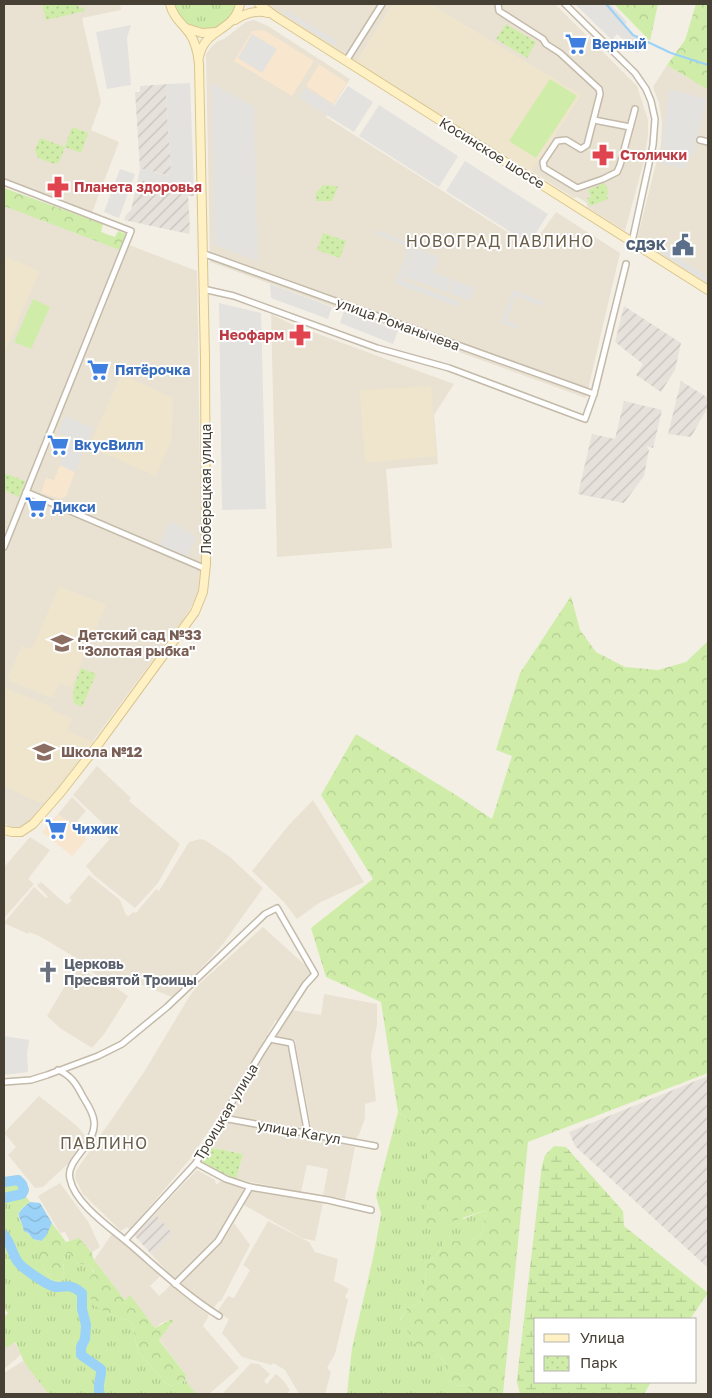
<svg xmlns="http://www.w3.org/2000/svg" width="712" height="1398" font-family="'Golos Text',sans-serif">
<defs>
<pattern id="industrial-furrows" width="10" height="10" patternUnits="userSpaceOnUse" patternTransform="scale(1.25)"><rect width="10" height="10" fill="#e6e1da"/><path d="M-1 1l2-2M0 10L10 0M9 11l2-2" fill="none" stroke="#c7c2bc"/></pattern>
<pattern id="grass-tufts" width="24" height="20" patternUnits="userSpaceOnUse" patternTransform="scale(1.25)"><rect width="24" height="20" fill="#cfeda9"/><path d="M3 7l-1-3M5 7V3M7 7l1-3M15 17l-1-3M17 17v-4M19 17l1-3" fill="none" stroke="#b3cc92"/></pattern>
<pattern id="forest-crowns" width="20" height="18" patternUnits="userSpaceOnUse" patternTransform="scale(1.25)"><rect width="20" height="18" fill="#cfeda9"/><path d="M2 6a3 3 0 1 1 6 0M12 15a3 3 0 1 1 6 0" fill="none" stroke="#b3cc92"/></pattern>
<pattern id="wetland-marsh" width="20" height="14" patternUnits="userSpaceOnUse" patternTransform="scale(1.25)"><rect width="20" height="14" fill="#cfeda9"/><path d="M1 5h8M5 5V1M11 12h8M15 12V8" fill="none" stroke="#b3cc92"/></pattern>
<pattern id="park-dots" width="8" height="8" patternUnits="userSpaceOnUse" patternTransform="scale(1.25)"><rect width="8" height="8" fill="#cfeda9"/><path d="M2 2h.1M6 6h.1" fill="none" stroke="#b3cc92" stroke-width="1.8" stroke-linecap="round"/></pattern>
<pattern id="water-waves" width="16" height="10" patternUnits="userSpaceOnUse" patternTransform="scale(1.25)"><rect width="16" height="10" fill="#9bd2f7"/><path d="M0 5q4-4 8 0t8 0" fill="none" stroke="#87b5d4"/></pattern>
</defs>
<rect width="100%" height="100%" fill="#f4efe5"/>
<g fill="#e9e2d2">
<polygon points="4,4 120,4 121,10 82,18 101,102 91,130 119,142 90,218 4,186"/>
<polygon points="265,4 393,4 356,63 280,15"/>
<polygon points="430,4 555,4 637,86 648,120 648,135 644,161 625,231 587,207 587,203 577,197 574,198 531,171 580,96"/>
<polygon points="254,20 268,26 350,79 326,117 531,247 556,212 620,253 586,398 210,262 206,54 212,46 218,41 224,39 246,22"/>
<polygon points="667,65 708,90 708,284 637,239 661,144 662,123 659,103 653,87"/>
<polygon points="4,197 197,271 201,534 201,575 198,594 190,609 182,621 47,803 26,824 16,828 9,826 4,822"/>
<polygon points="271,314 291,324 454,384 434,415 438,464 386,469 392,548 277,557"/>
<polygon points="97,766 131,798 129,801 180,844 158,883 135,908 95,876 86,866 110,839 105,835 109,829 73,795"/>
<polygon points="72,797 86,811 73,826 58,814"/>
<polygon points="313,800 364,882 319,903 297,919 284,902 252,871 288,826"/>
<polygon points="30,837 50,850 28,879 34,884 4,918 4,865 5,866"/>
<polygon points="200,839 205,840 230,857 263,888 223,944 208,961 172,997 114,974 110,980 108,978 106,982 90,970 78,959 41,937 29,932 28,934 4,923 34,887 46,898 48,897 37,885 41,882 67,905 72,900 69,898 89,875 120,900 126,915 129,916 133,912 136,913 156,889 159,891 189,842"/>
<polygon points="263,927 305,965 310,973 278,1020 275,1021 233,1095 190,1159 130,1230 127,1227 121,1231 83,1194 75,1178 76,1171 144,1072 189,997 199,984"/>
<polygon points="78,964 94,978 109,986 118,989 128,996 105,1033 92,1048 60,1028 47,1016"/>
<polygon points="324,994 377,1004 377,1025 371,1055 376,1101 365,1104 365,1118 359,1135 355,1139 312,1132 295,1040 276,1037 291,1010 321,1015"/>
<polygon points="273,1043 286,1045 289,1048 304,1126 301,1129 231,1117 230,1115 270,1044"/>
<polygon points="39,1096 77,1126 87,1138 74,1158 43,1187 35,1188 8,1155 16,1147 4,1133"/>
<polygon points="228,1122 355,1147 345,1199 323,1195 328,1169 307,1165 301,1192 236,1179 243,1154 208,1147 224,1124"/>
<polygon points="197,1170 215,1180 216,1185 221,1181 242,1188 244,1191 217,1237 175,1280 152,1255 172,1234 155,1214"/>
<polygon points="60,1183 89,1223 100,1247 80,1260 65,1232 60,1233 38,1196"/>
<polygon points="251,1191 323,1203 315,1241 302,1238 244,1205"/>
<polygon points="268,1221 309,1242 315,1252 338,1259 334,1281 349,1289 345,1297 348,1300 335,1354 327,1368 331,1372 325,1394 299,1394 285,1370 273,1363 272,1365 242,1357 222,1333 229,1319 217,1312 228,1296 234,1298 250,1270 243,1265"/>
<polygon points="234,1223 250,1245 221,1301 219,1301 213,1309 180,1285 223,1240"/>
<polygon points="112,1234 160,1276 150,1286 159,1296 171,1285 209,1315 203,1326 239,1368 209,1394 196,1394 185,1380 186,1375 159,1339 173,1321 172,1319 161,1323 155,1328 130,1296 125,1300 94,1260"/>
<polygon points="14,1342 22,1354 4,1369 4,1344 7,1347"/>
<polygon points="23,1361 38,1378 48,1393 4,1394 4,1373"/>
<polygon points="251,1363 259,1364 270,1374 264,1381 267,1384 276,1374 283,1380 290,1390 287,1394 222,1394"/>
</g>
<g fill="#f8e6ce">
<polygon points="264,30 314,61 292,96 234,61 252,31"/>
<polygon points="319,64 347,83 333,104 306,86"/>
<polygon points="60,465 75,472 66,496 61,499 41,493 46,478 54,480"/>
<polygon points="58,814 87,839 72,856 42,832"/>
</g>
<g fill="url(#industrial-furrows)">
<polygon points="169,84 169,90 166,96 171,171 169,176 152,171 153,169 140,169 135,92 140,92 140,86"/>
<polygon points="138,179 186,191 194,190 194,196 188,196 190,229 189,234 124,220 126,215 131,210"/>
<polygon points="624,306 681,343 675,370 661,392 636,375 643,364 615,342"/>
<polygon points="681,381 708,398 708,407 691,437 668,434"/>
<polygon points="624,401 662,410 653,448 646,446 649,450 644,476 624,503 578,494 592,434 615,439"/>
<polygon points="708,1076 708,1268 575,1146 569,1132"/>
<polygon points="155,1214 173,1234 152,1255 134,1235"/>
</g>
<g fill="#efe5cd">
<polygon points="393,4 430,4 581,95 531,171 356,63"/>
<polygon points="4,256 40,271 4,354"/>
<polygon points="121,374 173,398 172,439 156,476 89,447"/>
<polygon points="431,386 436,456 365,463 360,390"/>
<polygon points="59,586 106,605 71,687 59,683 52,698 10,681 8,677 22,646 32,649"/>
<polygon points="5,688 52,707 53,711 72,718 67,731 93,742 45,802 38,802 4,786 4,692"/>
</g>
<g fill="url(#grass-tufts)">
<path d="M174,4h62c-11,34 -51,34 -62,0z"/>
<polygon points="398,1112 435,1138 428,1160 463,1219 487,1210 481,1235 469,1241 445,1241 438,1253 426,1266 425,1290 418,1305 407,1308 400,1320 411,1336 417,1347 440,1356 446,1364 442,1374 453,1385 467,1386 472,1394 347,1394 352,1348 373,1258 381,1214 376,1196"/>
<path d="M15,1182c5,4 10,14 15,20l-10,8 -2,6c6,11 9,23 23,25 -4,13 2,29 11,39l10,1 3,-28 4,-1 8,11 14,3 16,47 25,9 6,30 29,32 6,2 12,-6 11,14h-150l2,-1c-5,-7 -23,-28 -25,-33 -3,-8 -3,-9 -8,-18l-9,6 -2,-4v-27l4,-4 -4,-5v-124z"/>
</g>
<g fill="url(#forest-crowns)">
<polygon points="614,4 658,4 650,41"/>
<polygon points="696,4 708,4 708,90 667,65 685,40"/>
<polygon points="4,188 103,224 101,232 115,237 118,231 126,234 120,250 4,206"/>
<polygon points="571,596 580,630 596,652 625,667 658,670 686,662 708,641 708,1073 528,1142 503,1394 472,1394 467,1386 453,1385 441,1374 446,1364 440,1356 416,1348 411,1336 400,1321 407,1308 418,1305 425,1290 426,1266 438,1253 445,1241 469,1241 481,1235 487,1210 444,1224 425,1224 428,1160 434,1138 398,1112 381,1002 326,977 311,928 373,879 321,795 356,734 456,795 492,819 512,756 496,750 520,673"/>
<path d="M52,1223l14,19 13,-4 13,15 2,7 31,40 5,-5 25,33 17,-9 1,2 -14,19 27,35 -1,5 -12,6 -6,-2 -29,-32 -6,-30 -25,-9 -15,-9 -5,-22 7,-10 -3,-6 -14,-3 -8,-10h-4l-3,28 -10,-1c-7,-8 -14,-22 -13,-32 0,-6 10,-19 13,-25z"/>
</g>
<polygon fill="url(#wetland-marsh)" points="554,1146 566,1147 623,1211 624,1226 708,1293 690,1319 536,1319 536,1382 651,1382 644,1394 520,1394 517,1382 518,1370 542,1165 545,1155"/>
<g fill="url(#park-dots)">
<polygon points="42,4 78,4 79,8 84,7 85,11 46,20"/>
<polygon points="506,24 536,42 527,58 496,39"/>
<polygon points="72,127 88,133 81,153 65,147 59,162 55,164 38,158 35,150 40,138 65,147"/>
<polygon points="605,183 609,193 606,195 608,199 590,206 587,198 591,197 588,190"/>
<polygon points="323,185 338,186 332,201 316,201 316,193"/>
<polygon points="323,233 346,241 340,258 317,250"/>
<polygon points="4,473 25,481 19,497 4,490"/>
<path d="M81,668l15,6 -14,33 -8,-4c-3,-13 2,-22 7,-35z"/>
<polygon points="208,1147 243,1154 236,1179 204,1165 202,1158"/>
</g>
<g fill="#cfeda9">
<polygon points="550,79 577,96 536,158 509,141"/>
<polygon points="33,299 50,307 31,349 14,342"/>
</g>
<g fill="#e4e2de">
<polygon points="575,4 610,4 627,22 624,26 644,45 637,53 617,34 612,40"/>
<polygon points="286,10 337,41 334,45 284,14"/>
<polygon points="131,25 127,38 131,85 107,89 96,32"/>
<polygon points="252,34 277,49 262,73 238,58"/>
<polygon points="190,83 194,190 186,191 138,179 140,169 153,169 153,172 169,176 171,171 166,96 169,90 169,84"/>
<polygon points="211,83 254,107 258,261 215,245"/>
<polygon points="348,86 373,102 354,132 299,98 305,88 334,106"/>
<polygon points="669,89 707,99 693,157 689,156 685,169 663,164 666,149 662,148"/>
<polygon points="379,105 458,156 439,187 359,136"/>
<polygon points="465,161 548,214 529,244 446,191"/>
<polygon points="120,169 135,174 119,218 104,212"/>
<polygon points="377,230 415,245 402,280 460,302 458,307 395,283 409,247 375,234"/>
<polygon points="649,239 708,277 708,283 646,244"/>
<polygon points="415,248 439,257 433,272 452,279 447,292 404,277"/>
<polygon points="453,280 475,288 470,301 449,293"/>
<polygon points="270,284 332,307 328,319 271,298"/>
<polygon points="513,290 544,302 542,306 516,296 507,320 518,325 517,329 501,323"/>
<polygon points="219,303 261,313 266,509 222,510"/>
<polygon points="344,311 398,331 393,344 340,323"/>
<polygon points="65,416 93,428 75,472 60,465 69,442 64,434 58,433"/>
<polygon points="170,521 196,537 187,558 159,545"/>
<polygon points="4,1036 29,1040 27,1054 28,1072 4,1075"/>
</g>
<path fill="url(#water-waves)" d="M30,1202l10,1 12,20 -6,13 -5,5 -8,-2 -5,-6 -4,-2c-4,-19 -12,-14 6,-29z"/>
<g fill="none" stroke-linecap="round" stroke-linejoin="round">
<polyline stroke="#9bd2f7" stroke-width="2" points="606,4 633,35 671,53 708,65"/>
<g stroke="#9bd2f7" stroke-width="10">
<polyline points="4,1182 18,1180 22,1184 24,1190 22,1194 4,1198"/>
<path d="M4,1235c7,8 8,19 14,27 4,6 25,20 32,23 13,7 15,-6 32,8v16l4,16 -1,14 -4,8v8l20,14c1,9 -5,16 -1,25"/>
</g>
<g stroke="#c4baa9" stroke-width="8">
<g id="street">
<polyline points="498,4 499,11 543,39 546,44 560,53 599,89 600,94 587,145 581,149 566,140 557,141 543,162 544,168 577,188 603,179 617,172 620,165 635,109"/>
<polyline points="565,4 635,73 646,89 651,101 655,119 653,145 632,242"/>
<polyline points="346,61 382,4"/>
<polyline points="594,120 630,127"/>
<polyline points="700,140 708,142"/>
<polyline points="4,182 131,231 4,547"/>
<polyline points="202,253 594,394"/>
<polyline points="203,289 234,296 377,348 449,368 585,419 594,394 626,264"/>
<polyline points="26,492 206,569"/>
<polyline points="270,1039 291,1043 308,1135"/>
<path d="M58,1070c13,5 19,15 25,27 5,8 10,15 11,24 3,24 -29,38 -24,58 5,26 44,51 63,68 29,25 54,49 86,69"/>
<polyline points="4,1082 31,1080 47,1075 98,1056 122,1044 167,1007 265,914 277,908 315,974 305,985 261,1053 196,1163 125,1240"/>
<polyline points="223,1118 375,1146"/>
<polyline points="196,1163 226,1179 250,1187 328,1200 371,1210"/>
<polyline points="175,1284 218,1241 250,1187"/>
</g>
</g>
<g stroke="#d8c590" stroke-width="10">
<g id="secondary">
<polyline points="259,4 275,16 708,290"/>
<path d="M235,20c10,-7 21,-10 33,-7"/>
<polyline points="186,28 202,33 216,32"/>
<path d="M199,57c6,-30 35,-24 41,-53"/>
<path d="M4,830l8,2h9l12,-8 28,-32 39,-50 95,-130 8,-20 3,-28 -1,-205 -6,-295c-1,-10 -3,-21 -9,-30 -8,-11 -17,-17 -20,-30"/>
</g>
</g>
<use href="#street" stroke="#fff" stroke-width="5"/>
<use href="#secondary" stroke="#fff1c4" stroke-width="8"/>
</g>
<defs>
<g id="supermarket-bare" transform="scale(1.725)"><path d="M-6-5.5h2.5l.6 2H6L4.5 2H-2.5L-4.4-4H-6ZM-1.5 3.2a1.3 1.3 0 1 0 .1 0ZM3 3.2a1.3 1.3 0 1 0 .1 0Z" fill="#3f7fe0" stroke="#fff" stroke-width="2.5" paint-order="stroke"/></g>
<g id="pharmacy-bare" transform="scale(1.725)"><path d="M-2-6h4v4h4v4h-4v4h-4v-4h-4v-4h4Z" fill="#e0444e" stroke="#fff" stroke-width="2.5" paint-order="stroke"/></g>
<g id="civic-bare" transform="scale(1.725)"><path d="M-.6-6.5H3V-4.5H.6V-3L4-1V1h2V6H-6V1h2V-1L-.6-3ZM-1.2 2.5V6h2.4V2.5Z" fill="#5c6f8a" stroke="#fff" stroke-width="2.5" paint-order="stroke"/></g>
<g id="school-bare" transform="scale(1.725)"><path d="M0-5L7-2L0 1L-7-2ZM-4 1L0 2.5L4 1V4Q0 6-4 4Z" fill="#8d6e63" stroke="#fff" stroke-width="2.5" paint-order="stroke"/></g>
<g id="church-bare" transform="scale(1.725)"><path d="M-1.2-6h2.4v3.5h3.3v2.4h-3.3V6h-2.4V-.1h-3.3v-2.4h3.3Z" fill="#6b7280" stroke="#fff" stroke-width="2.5" paint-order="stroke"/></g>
</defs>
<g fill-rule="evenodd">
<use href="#supermarket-bare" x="576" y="44"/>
<use href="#pharmacy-bare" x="603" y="155"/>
<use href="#pharmacy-bare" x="58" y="187"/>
<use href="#civic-bare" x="683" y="245"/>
<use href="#pharmacy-bare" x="300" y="335"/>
<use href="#supermarket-bare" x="98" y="370"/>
<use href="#supermarket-bare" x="58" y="445"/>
<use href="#supermarket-bare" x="36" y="507"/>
<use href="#school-bare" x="62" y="643"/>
<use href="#school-bare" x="44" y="752"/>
<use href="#supermarket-bare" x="56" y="829"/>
<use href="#church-bare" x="48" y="972"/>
</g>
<g text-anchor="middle" stroke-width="4" stroke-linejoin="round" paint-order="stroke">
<g font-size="14" font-weight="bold" fill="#366cbe" stroke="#fff" text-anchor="start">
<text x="592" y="49">Верный</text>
<text x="115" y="375">Пятёрочка</text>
<text x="74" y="450">ВкусВилл</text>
<text x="52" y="512">Дикси</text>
<text x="72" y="834">Чижик</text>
</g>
<g font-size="14" fill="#474034" stroke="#fff">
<text transform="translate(492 153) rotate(32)" y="5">Косинское шоссе</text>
<text transform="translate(398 324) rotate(20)" y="5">улица Романычева</text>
<text transform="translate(206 489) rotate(-90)" y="5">Люберецкая улица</text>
<text transform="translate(226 1112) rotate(-59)" y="5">Троицкая улица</text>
<text transform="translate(299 1132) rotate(10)" y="5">улица Кагул</text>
</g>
<g font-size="14" font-weight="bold" fill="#be3a42" stroke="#fff" text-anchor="start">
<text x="620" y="160">Столички</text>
<text x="74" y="192">Планета здоровья</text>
<text x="284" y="340" text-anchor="end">Неофарм</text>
</g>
<g font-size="14" font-weight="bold" fill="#4e5e75" stroke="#fff" text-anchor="end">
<text x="666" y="250">СДЭК</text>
</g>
<g font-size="14" font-weight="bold" fill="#785e54" stroke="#fff" text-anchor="start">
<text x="78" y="640">Детский сад №33<tspan x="78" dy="16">"Золотая рыбка"</tspan></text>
<text x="61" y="757">Школа №12</text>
</g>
<g font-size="14" font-weight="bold" fill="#5b616d" stroke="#fff" text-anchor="start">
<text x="64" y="969">Церковь<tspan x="64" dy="16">Пресвятой Троицы</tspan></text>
</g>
<g font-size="16" letter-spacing="1" fill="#6b5e4a" stroke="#fff">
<text x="500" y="247">НОВОГРАД ПАВЛИНО</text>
<text x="104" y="1149">ПАВЛИНО</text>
</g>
</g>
<rect width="712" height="1398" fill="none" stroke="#474034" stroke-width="10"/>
<rect x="534" y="1318" width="162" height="65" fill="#ffffff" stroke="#b5b3ae"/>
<rect x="544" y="1334" width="25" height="8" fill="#fff1c4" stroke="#b5b3ae"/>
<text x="580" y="1343" font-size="15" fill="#474034">Улица</text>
<rect x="544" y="1356" width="25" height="15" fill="url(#park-dots)" stroke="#b5b3ae"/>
<text x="580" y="1368" font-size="15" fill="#474034">Парк</text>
</svg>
